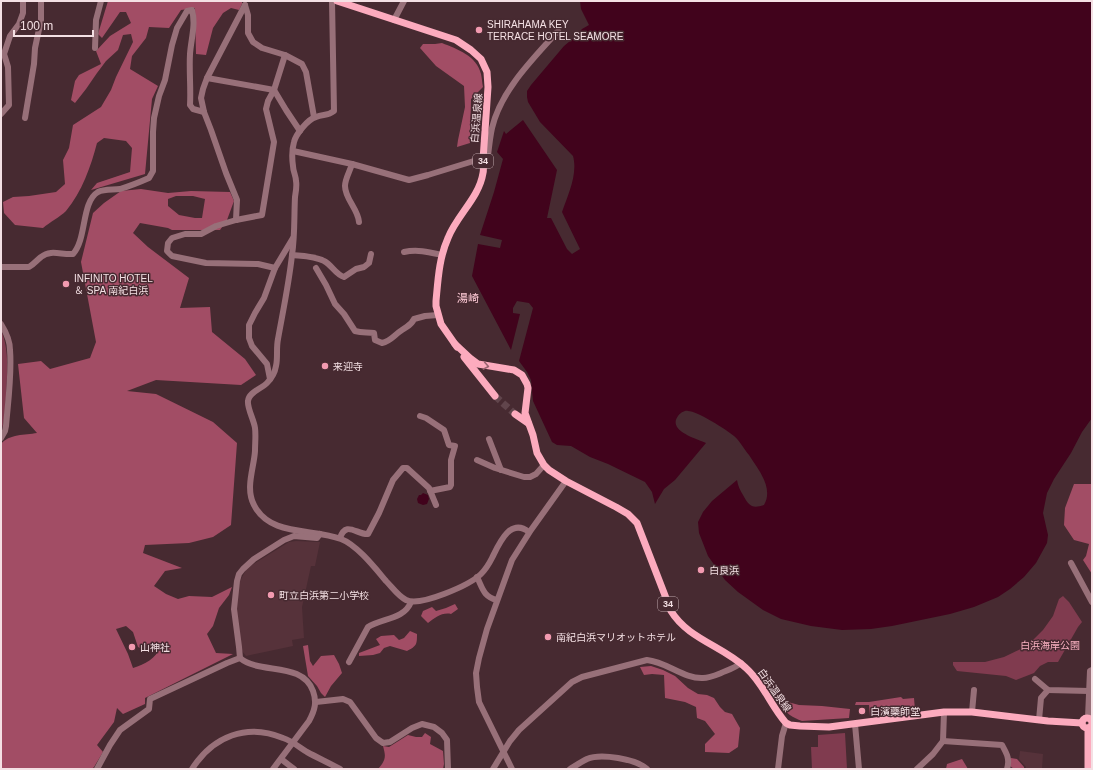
<svg xmlns="http://www.w3.org/2000/svg" width="1093" height="770" font-family="Helvetica,'Noto Sans JP',sans-serif">
<rect width="100%" height="100%" fill="#472a31"/>
<g fill="#56323a">
<polygon points="296,541 320,542 315,566 311,566 302,607 304,638 292,640 293,646 246,656 242,651 236,612 239,583 246,570 252,565 289,542"/>
<polygon points="1020,751 1043,754 1042,769 1026,769 1026,767 1019,759"/>
</g>
<g fill="#803b4f">
<path d="M1,330c9,21 6,46 5,68 -1,12 -1,23 -5,34z"/>
<polygon points="1063,596 1069,602 1082,622 1078,627 1058,662 1048,662 1040,666 1034,673 1016,680 1006,676 957,671 953,665 953,662 985,662 1004,657 1027,646 1043,630 1053,616 1059,599"/>
<polygon points="845,733 847,769 812,769 811,747 818,747 818,735"/>
</g>
<g fill="#a24d65" fill-rule="evenodd">
<path d="M108,1h134v3l-3,6 -8,-2 -8,5 -10,15 -7,27 -10,-1 -1,-46 -14,2 -12,18 -20,-1 -3,11 -14,18 -2,13 28,17 -6,13 -7,75 -54,16 6,-7 33,-11 2,-24 -6,-7 -22,-3 -7,5c-6,23 -15,49 -31,68 -6,6 -16,11 -23,17l-28,-3 -11,-12 -1,-11 10,-5 16,-1 27,-4 9,-8 -2,-24 6,-12 4,-23 28,-18 10,-17 5,-13 17,-35 -2,-8 -8,1 -5,15 -12,11 -9,12 -11,16 -11,14 -4,-3 4,-19 4,-6 22,-11 -5,-13 14,-15 21,-13 -5,-11h-6l-18,26 -4,-4z"/>
<path d="M442,43c15,6 35,13 39,31 1,4 1,9 2,13l-12,12 -1,44 -13,4 1,-7 7,-33 -1,-21 -28,-20 -16,-18 3,-4h12z"/>
<path d="M141,189l27,4 23,-2 39,1 4,9 -7,19 -7,10h-48l-4,-2 -28,-5 -7,10 15,14 41,31 -9,30 30,-1 2,25 33,27 11,16 -15,10 -85,-5 -29,11 29,3 57,28 24,21 -6,82 -18,12 -24,6 -44,2 -2,8 39,15 -17,3 -11,15 12,8 12,5 11,-3 23,1 20,-10 -3,8 -10,13 -6,18 -6,8 9,19 17,1 -88,44v6l-22,10 -6,-6 -3,14 -17,23 6,7 -9,15 -2,2h-91v-325c8,-10 24,-9 36,-11l-13,-15 -6,-54 23,-3 9,8 40,-11 6,-16 -15,-80 12,-49 11,-10 17,-12zM176,196h17l12,3 -3,19h-7l-16,-3 -11,-9v-7zM126,626l7,6 5,15 6,3 10,-4 6,1c-4,12 -15,17 -27,21l-5,-14 -12,-25z"/>
<polygon points="1074,484 1092,484 1092,574 1083,560 1086,556 1089,544 1074,540 1064,525 1065,508"/>
<path d="M455,604l3,5 -7,5c-9,-2 -16,4 -23,9l-7,-7 2,-5 9,-4 4,4 10,-3z"/>
<path d="M410,631l7,3c0,10 0,12 -10,17l-17,-5 -6,2 -4,5 -7,2 -14,1v-3l21,-8 -4,-6 5,-3 13,-1 5,5 5,-2z"/>
<polygon points="308,645 310,661 313,666 321,656 334,655 339,664 342,673 331,686 325,697 321,693 317,686 308,676 303,646"/>
<polygon points="651,666 663,670 675,676 688,688 698,694 707,695 714,698 720,707 725,712 732,714 740,728 738,747 729,753 705,752 705,744 715,734 705,721 697,718 696,707 685,702 665,698 664,675 652,674 644,675 640,667"/>
<polygon points="901,697 903,699 914,698 915,710 870,716 869,705 855,705 856,702 869,702"/>
<path d="M784,701l15,4 23,1 28,3 -1,9 -47,3c-9,-3 -16,-8 -22,-16z"/>
<path d="M425,733l6,4 -1,7 13,7 1,13 -1,5h-65c8,-9 8,-12 5,-23l6,1 19,-12 8,2h6z"/>
<polygon points="1011,758 1017,759 1024,767 1024,769 1014,769 1010,766"/>
<polygon points="962,759 968,769 946,769 947,764"/>
</g>
<g fill="#41031c">
<path d="M580,1h512v417l-10,14 -11,21 -17,26 -7,14 -4,20 5,22 -1,8 -11,20 -12,14 -14,12 -12,8 -24,10 -24,7 -58,12 -21,3 -29,1 -31,-4 -30,-7 -18,-9 -25,-18 -13,-12 -17,-24 -9,-23 -1,-11 5,-10 9,-11 25,-21c1,6 3,10 6,15 6,11 9,14 21,10 10,-17 -6,-36 -15,-50 -5,-6 -9,-14 -15,-19 -7,-6 -37,-25 -46,-25 -3,-1 -8,2 -10,5 -11,15 19,23 28,27l-31,37 -11,9 -9,15 -3,-12 -7,-10 -37,-18 -18,-7 -19,-11 -14,-1 -5,-3 -19,-41 -2,-21 -4,-8 -8,-11 14,-53 -4,-5 -12,-2 -4,7v5l7,1 -9,36 -39,-74 6,-32 22,4 2,-8 -22,-5 14,-43 9,-33 -6,-7 7,-21 2,3 17,-14 34,50 -10,48h4l16,31 5,5 8,-5 -18,-37c6,-17 16,-38 11,-56l-33,-34 -12,-20 -1,-5v-6l4,-6 33,-39 12,-10 6,-7 7,-4 -8,-16z"/>
<polygon points="423,493 428,495 429,499 427,504 423,505 418,503 417,499 419,495 421,495"/>
</g>
<g fill="none" stroke-linecap="round" stroke-linejoin="round">
<polyline stroke="#61454c" stroke-width="7" stroke-dasharray="7 3.5" stroke-linecap="butt" points="495,396 515,414"/>
<g stroke="#987079" stroke-width="6">
<path d="M332,1l2,110c-6,5 -11,3 -18,6 -8,2 -20,17 -22,25 -2,7 -2,17 -1,24 0,5 3,10 3,15 1,5 0,10 -1,16 -1,19 0,39 -3,58 -3,28 -9,56 -14,84 -2,9 0,19 -2,27 -1,6 -5,13 -9,17 -6,6 -18,9 -19,18 -1,7 6,19 7,27 1,7 0,15 0,23 -1,17 -10,37 -1,54 16,32 59,23 87,34 16,6 34,29 45,42 6,6 12,15 20,19 14,7 64,-15 75,-26 4,-4 8,-10 11,-16 7,-14 18,-41 37,-26"/>
<polyline points="245,5 248,15 248,33 253,42 262,48 285,55 302,64 306,72 314,117"/>
<polyline points="394,20 404,1"/>
<polyline points="95,48 96,20 101,1"/>
<polyline points="207,78 274,90"/>
<polyline points="274,90 286,110 300,131"/>
<polyline points="1,114 9,105 8,67 4,54 10,36 19,24 23,13 23,1"/>
<polyline points="25,118 34,64 35,48 41,20 41,1"/>
<path d="M293,151l59,13 57,16 19,-5 49,-15h10l1,-4c1,-9 2,-19 4,-28 9,-38 41,-69 66,-97"/>
<path d="M352,164c-2,7 -7,15 -7,22 0,13 13,23 14,36"/>
<polyline points="236,220 237,200 226,173 211,130 204,112 201,98 203,89 207,78 245,5"/>
<path d="M404,252c13,-3 25,0 38,3"/>
<path d="M292,255c10,1 23,1 32,6 8,4 11,13 20,16l12,-8 8,-2 5,-4 2,-9"/>
<path d="M1,267h28c5,-3 8,-7 12,-10 10,-8 20,-2 32,-3 14,-15 8,-52 25,-62 6,-3 15,-2 22,-3 10,-3 20,-7 29,-11l4,-7v-39l1,-14 5,-22 6,-16 7,-35 5,-17 10,-17 5,-1c4,15 -1,29 -2,44 -1,17 1,34 0,51l3,4 11,3"/>
<polyline points="275,268 258,264 206,263 172,256 167,251 168,243 172,238 185,234 201,234 216,226 236,220 262,215 274,142 266,109 268,101 274,90 285,55"/>
<path d="M316,268l10,17 9,19 9,10 11,17c7,2 12,1 19,2l1,7 7,3c9,-2 12,-8 20,-13 5,-4 9,-4 12,-11l11,-3 13,-1"/>
<path d="M1,324c5,8 9,17 9,26 2,24 -2,52 -4,76l-1,5 -4,7"/>
<polyline points="270,379 267,364 252,346 249,338 249,325 255,313 264,298 275,268 293,238"/>
<polyline points="420,416 426,418 444,430 449,445 455,446 451,460 451,485 450,487 430,491"/>
<polyline points="489,439 501,470"/>
<polyline points="477,460 495,468 524,477 530,477 536,474 544,465"/>
<path d="M340,538c6,-18 17,-3 28,-4l11,-21 14,-33 10,-12h4l22,20 7,17"/>
<polyline points="1071,563 1092,602"/>
<path d="M477,577c6,12 6,19 20,23"/>
<path d="M349,662l19,-35c13,-9 36,-7 43,-25"/>
<polyline points="1035,679 1048,690 1089,691"/>
<polyline points="316,702 343,699 350,702 376,738 383,743 390,742 412,728 422,724 434,727 442,733 447,740 448,769"/>
<polyline points="972,712 974,690"/>
<polyline points="1088,718 1090,671 1092,670"/>
<polyline points="1039,720 1041,698 1048,690"/>
<polyline points="855,724 859,769"/>
<polyline points="1091,726 1092,726"/>
<path d="M943,741l59,4c5,9 8,14 5,24"/>
<polyline points="281,759 294,769"/>
<polyline points="97,769 110,745 120,730 149,709 150,699 227,663 240,658"/>
<path d="M192,769c21,-33 55,-46 91,-31 9,3 16,9 24,14 11,6 22,11 33,17"/>
<path d="M273,769l36,-48c6,-11 8,-19 4,-30 -11,-30 -53,-16 -73,-33l-1,-11 -5,-38 3,-28 2,-7 4,-5 11,-10 30,-19 10,-4 23,2 3,-4"/>
<path d="M493,769l17,-28 9,-11 53,-48 10,-5 65,-17c20,2 37,19 56,18 6,0 13,-3 18,-5 7,-3 14,-5 20,-10"/>
<polyline points="512,769 479,702 477,687 476,673 479,658 487,629 512,560 531,530 566,481"/>
<path d="M570,769c5,-3 11,-7 17,-10 14,-6 49,0 60,10"/>
<polyline points="778,769 782,736 786,723"/>
<polyline points="917,769 933,754 943,741 944,712"/>
</g>
<g stroke="#fcabbe" stroke-width="7">
<path d="M337,1l119,39 15,10 10,9 6,13 1,15 -5,73c0,5 1,9 0,13 -4,25 -26,42 -35,65 -9,20 -10,42 -12,63v5l5,18 16,23"/>
<path d="M455,344l15,14 8,6 36,6 8,5 5,9 1,4 -3,25 8,22 4,18 7,12 5,5 17,11 50,26 12,7 9,9 34,88c17,28 52,35 75,57 17,15 25,38 40,55l4,2 10,1 29,1 115,-15h28l76,9 34,2"/>
<polyline points="464,357 495,396"/>
<polyline points="515,414 528,423"/>
<circle cx="1087" cy="723" r="5"/>
<polyline points="1088,728 1088,769"/>
</g>
</g>
<defs><path id="oneway-chevron" d="M-2-3.5L2.5 0L-2 3.5" fill="none" stroke-width="1.6" stroke-linecap="round" stroke-linejoin="round"/></defs>
<use stroke="#986470" href="#oneway-chevron" transform="translate(486 366) rotate(10)"/>
<g fill="#f29ab0" stroke="#472a31" stroke-width="1.5">
<circle cx="479" cy="30" r="4"/>
<circle cx="66" cy="284" r="4"/>
<circle cx="325" cy="366" r="4"/>
<circle cx="701" cy="570" r="4"/>
<circle cx="271" cy="595" r="4"/>
<circle cx="548" cy="637" r="4"/>
<circle cx="132" cy="647" r="4"/>
<circle cx="862" cy="711" r="4"/>
</g>
<g text-anchor="middle" stroke-width="3" stroke-linejoin="round" paint-order="stroke">
<g fill="#472a31" stroke="#c0a9ae" stroke-width="1">
<rect x="473" y="154" width="20" height="14" rx="3"/>
<rect x="658" y="597" width="20" height="14" rx="3"/>
</g>
<g font-size="9" font-weight="bold" fill="#f4e0e4">
<text x="483" y="164">34</text>
<text x="668" y="607">34</text>
</g>
<g font-size="10" fill="#f4e0e4" stroke="#472a31" text-anchor="start">
<text x="487" y="28">SHIRAHAMA KEY<tspan x="487" dy="12">TERRACE HOTEL SEAMORE</tspan></text>
<text x="74" y="282">INFINITO HOTEL<tspan x="74" dy="12">＆ SPA 南紀白浜</tspan></text>
<text x="333" y="370">来迎寺</text>
<text x="709" y="574">白良浜</text>
<text x="279" y="599">町立白浜第二小学校</text>
<text x="556" y="641">南紀白浜マリオットホテル</text>
<text x="140" y="651">山神社</text>
<text x="870" y="715">白濱藥師堂</text>
</g>
<g font-size="10" fill="#f4e0e4" stroke="#472a31">
<text transform="translate(476 118) rotate(-85)" y="4">白浜温泉線</text>
<text transform="translate(775 690) rotate(55)" y="4">白浜温泉線</text>
</g>
<g font-size="10" fill="#fab1c2" stroke="#472a31">
<text x="1050" y="649">白浜海岸公園</text>
</g>
<g font-size="11" fill="#ffcbd7" stroke="#472a31">
<text x="468" y="302">湯崎</text>
</g>
</g>
<rect width="1093" height="770" fill="none" stroke="#f4e0e4" stroke-width="4"/>
<path d="M14 30v6h79v-6" fill="none" stroke="#f4e0e4" stroke-width="2"/>
<text x="20" y="30" font-size="12" fill="#f4e0e4" stroke="#472a31" stroke-width="3" paint-order="stroke">100 m</text>
</svg>
